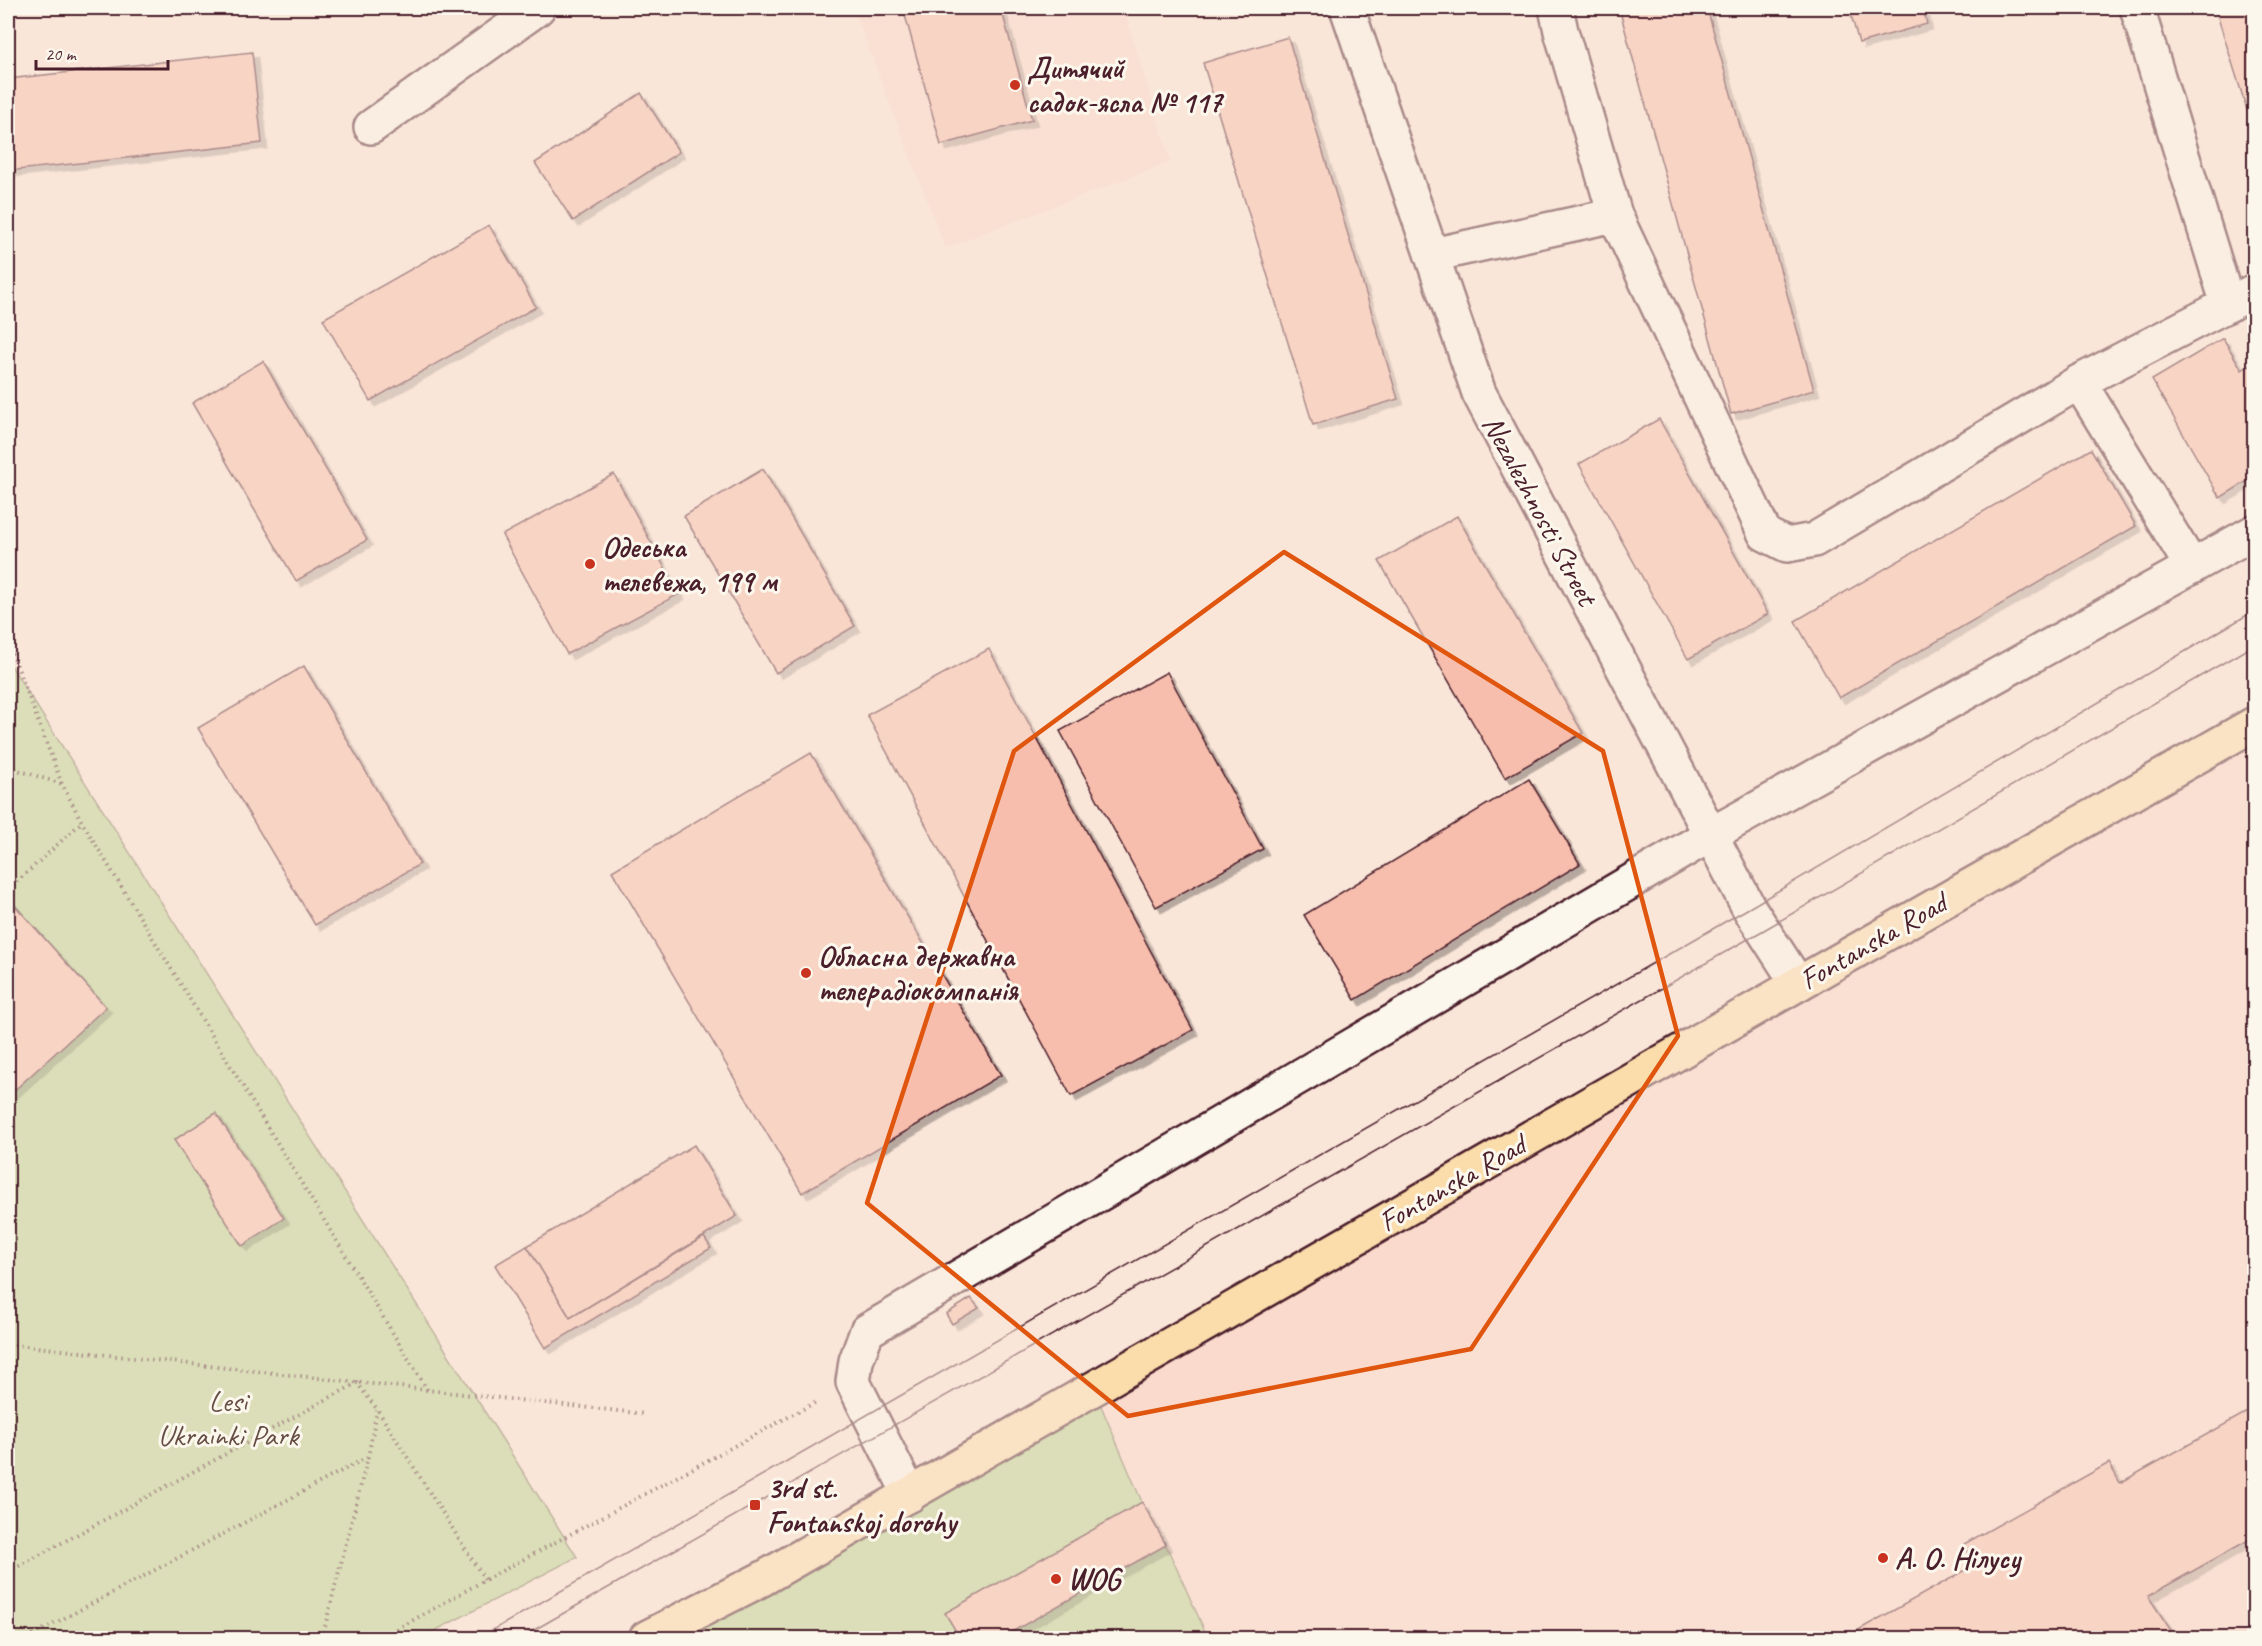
<svg xmlns="http://www.w3.org/2000/svg" width="2262" height="1646" font-family="Caveat,sans-serif">
<defs>
<filter id="shadow"><feDropShadow dx="5.5" dy="5.5" stdDeviation="0" flood-color="#0004"/></filter>
</defs>
<rect width="100%" height="100%" fill="#fae6d9"/>
<filter id="ink" filterUnits="userSpaceOnUse"><feTurbulence type="fractalNoise" baseFrequency=".0167" numOctaves="2"/><feDisplacementMap in="SourceGraphic" scale="12" xChannelSelector="R" yChannelSelector="G"/><feConvolveMatrix kernelMatrix="1 2 1 2 8 2 1 2 1" color-interpolation-filters="sRGB"/></filter>
<g filter="url(#ink)">
<g fill="#f9dacc">
<polygon points="853,8 1124,8 1171,162 945,248"/>
<polygon points="2254,735 2254,1638 1208,1638 1166,1545 1142,1502 1096,1394"/>
</g>
<g fill="#b5d690" stroke="#807a5e" stroke-width="1.5">
<polygon points="8,661 577,1557 421,1638 8,1638"/>
<polygon points="1096,1394 1142,1502 1166,1545 1208,1638 651,1638"/>
</g>
<g fill="#f7bead" stroke="#4a1f2b" stroke-width="1.5" filter="url(#shadow)">
<polygon points="903,8 1001,8 1032,120 941,145"/>
<polygon points="1619,8 1707,8 1814,390 1731,414"/>
<polygon points="1849,8 1923,8 1927,24 1859,43"/>
<polygon points="2215,8 2254,8 2254,125 2252,126"/>
<polygon points="1288,37 1398,399 1313,425 1203,63"/>
<polygon points="252,52 262,143 8,171 8,79"/>
<polygon points="641,93 679,152 573,221 535,163"/>
<polygon points="489,225 536,307 370,401 323,319"/>
<polygon points="2223,338 2242,370 2254,362 2254,477 2220,498 2152,380"/>
<polygon points="263,361 367,540 296,581 192,403"/>
<polygon points="1659,419 1768,614 1688,659 1579,464"/>
<polygon points="2091,449 2136,526 1839,698 1795,621"/>
<polygon points="763,469 855,626 776,673 684,516"/>
<polygon points="614,474 679,594 567,654 502,535"/>
<polygon points="1457,516 1583,733 1505,778 1379,561"/>
<polygon points="989,649 1193,1030 1071,1096 867,715"/>
<polygon points="304,666 420,864 315,925 198,728"/>
<polygon points="1167,672 1263,849 1156,907 1060,731"/>
<polygon points="811,753 1001,1075 802,1193 612,871"/>
<polygon points="1529,779 1580,864 1355,1000 1304,915"/>
<polygon points="10,900 106,1007 8,1096 8,902"/>
<polygon points="216,1113 284,1218 242,1246 174,1140"/>
<polygon points="694,1145 737,1216 570,1318 527,1246"/>
<polygon points="704,1237 711,1248 545,1348 495,1265 527,1246 570,1318"/>
<polygon points="971,1298 979,1308 952,1324 946,1314"/>
<polygon points="2254,1408 2254,1537 2148,1596 2176,1638 2082,1638 2081,1636 2076,1638 1844,1638 1975,1565 1964,1544 2109,1463 2120,1483"/>
<polygon points="1142,1502 1166,1545 1001,1638 960,1638 945,1613"/>
</g>
<g fill="none" stroke-linecap="round" stroke-linejoin="round">
<g stroke="#4a1f2b" stroke-width="38">
<g id="minor">
<polyline points="1347,8 1479,393 1749,908 1798,984"/>
<polyline points="1556,8 1561,31 1615,215 1765,534 1787,545 1814,540 2079,382 2254,291"/>
<polyline points="2137,8 2228,305"/>
<polyline points="371,127 538,8"/>
<polyline points="1432,255 1615,215"/>
<polyline points="2079,382 2192,567"/>
<polyline points="910,1495 853,1382 856,1361 867,1331 1710,835 2254,532"/>
</g>
</g>
<g stroke="#4a1f2b" stroke-width="38">
<polyline id="major" points="646,1638 762,1579 1798,984 2254,724"/>
</g>
<g stroke="#4a1f2b" stroke-width="4" stroke-dasharray="1.5 4.5" stroke-linecap="butt">
<polyline points="8,642 62,784 82,822 428,1391"/>
<polyline points="8,767 62,784"/>
<polyline points="8,890 82,822"/>
<polyline points="8,1344 646,1414"/>
<polyline points="8,1572 357,1383 377,1409 485,1580"/>
<polyline points="27,1638 368,1457"/>
<polyline points="322,1638 368,1457 377,1410"/>
<polyline points="381,1638 485,1580 818,1401"/>
</g>
<use href="#minor" stroke="#fbf7ec" stroke-width="33"/>
<use href="#major" stroke="#faddab" stroke-width="33"/>
<g stroke="#4a1f2b" stroke-width="1.5">
<polyline points="479,1638 1749,908 2254,611"/>
<polyline points="520,1638 1764,930 2254,645"/>
</g>
</g>
</g>
<path d="M0 0H2262V1646H0ZM1284,552l319,199 75,285 -207,313 -343,67 -261,-213 147,-452z" fill="#fae6d9" fill-opacity=".55" fill-rule="evenodd"/>
<path fill="none" stroke="#e0560e" stroke-width="4.5" stroke-linejoin="round" d="M1284,552l319,199 75,285 -207,313 -343,67 -261,-213 147,-452z"/>
<g fill="#c8321e" stroke="#fbf7ec" stroke-width="2">
<circle cx="1015" cy="85" r="6"/>
<circle cx="590" cy="564" r="6"/>
<circle cx="806" cy="973" r="6"/>
<rect x="749" y="1499" width="12" height="12" rx="3"/>
<circle cx="1883" cy="1558" r="6"/>
<circle cx="1056" cy="1579" r="6"/>
</g>
<g text-anchor="middle" stroke-width="6" stroke-linejoin="round" paint-order="stroke">
<g font-size="30" font-weight="bold" fill="#4a1f2b" stroke="#fbf7ec" text-anchor="start">
<text x="1027" y="78">Дитячий<tspan x="1027" dy="34">садок-ясла № 117</tspan></text>
<text x="602" y="557">Одеська<tspan x="602" dy="34">телевежа, 199 м</tspan></text>
<text x="818" y="966">Обласна державна<tspan x="818" dy="34">телерадіокомпанія</tspan></text>
<text x="767" y="1498">3rd st.<tspan x="767" dy="34">Fontanskoj dorohy</tspan></text>
<text x="1895" y="1568">А. О. Нілусу</text>
<text x="1068" y="1589">WOG</text>
</g>
<g font-size="30" fill="#4a1f2b" stroke="#fbf7ec">
<text transform="translate(1540 510) rotate(62)" y="10">Nezalezhnosti Street</text>
<text transform="translate(1873 941) rotate(-30)" y="10">Fontanska Road</text>
<text transform="translate(1452 1183) rotate(-30)" y="10">Fontanska Road</text>
</g>
<g font-size="30" fill="#654d44" stroke="#fbf7ec">
<text x="228" y="1411">Lesi<tspan x="228" dy="34">Ukrainki Park</tspan></text>
</g>
</g>
<rect width="2262" height="1646" fill="none" stroke="#fbf7ec" stroke-width="30"/>
<rect x="15" y="15" width="2232" height="1616" fill="none" stroke="#4a1f2b" stroke-width="2" filter="url(#ink)"/>
<path d="M36 60v9h132v-9" fill="none" stroke="#4a1f2b" stroke-width="3"/>
<text x="45" y="60" font-size="18" fill="#4a1f2b" stroke="#fbf7ec" stroke-width="4.5" paint-order="stroke">20 m</text>
</svg>
